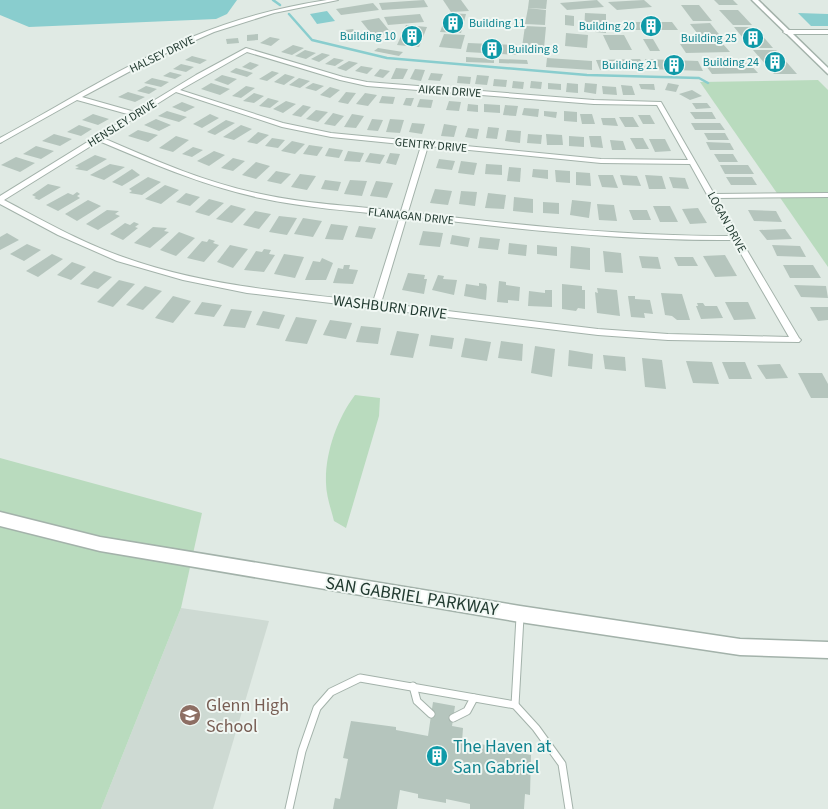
<svg xmlns="http://www.w3.org/2000/svg" width="828" height="809" font-family="'Source Sans 3',sans-serif">
<rect width="100%" height="100%" fill="#e0eae4"/>
<polygon fill="#cedad3" points="181,608 269,621 213,809 101,809"/>
<g fill="#b9dbbe">
<polygon points="818,80 828,90 828,267 700,82"/>
<path d="M355,395l25,3 -1,18 -33,112 -12,-7c-3,-12 -8,-26 -8,-38 -1,-30 11,-64 29,-88z"/>
<polygon points="0,458 202,513 181,608 101,809 0,809"/>
</g>
<g fill="#89cdce">
<polygon points="0,0 237,0 227,14 216,19 29,27 0,15"/>
<polygon points="327,11 335,21 317,24 310,14"/>
<polygon points="798,13 828,14 828,26 811,26"/>
</g>
<g fill="none" stroke-linecap="round" stroke-linejoin="round">
<g stroke="#89cdce" stroke-width="2.5">
<polyline points="273,0 280,5"/>
<polyline points="289,14 312,40 387,58 587,75 699,78 708,83"/>
</g>
</g>
<g fill="#b5c5bd">
<polygon points="424,0 428,7 382,10 379,3"/>
<polygon points="443,0 461,0 469,11 451,12"/>
<polygon points="529,0 547,0 546,9 528,8"/>
<polygon points="597,0 604,7 567,10 560,3"/>
<polygon points="644,0 652,7 617,10 608,2"/>
<polygon points="714,0 733,0 738,5 719,5"/>
<polygon points="373,3 379,10 341,15 336,9"/>
<polygon points="681,5 699,5 712,21 693,21"/>
<polygon points="528,8 546,10 545,25 525,24"/>
<polygon points="719,10 738,10 752,25 733,25"/>
<polygon points="447,13 466,14 461,33 440,32"/>
<polygon points="585,13 606,14 606,33 584,31"/>
<polygon points="420,14 424,22 388,25 384,17"/>
<polygon points="565,15 574,16 574,26 565,25"/>
<polygon points="379,18 392,34 373,36 361,21"/>
<polygon points="624,22 672,22 678,30 629,30"/>
<polygon points="710,23 722,38 701,38 690,24"/>
<polygon points="406,25 427,27 419,47 397,45"/>
<polygon points="525,26 546,27 544,48 522,47"/>
<polygon points="734,27 755,27 773,48 751,48"/>
<polygon points="353,29 360,39 352,40 345,30"/>
<polygon points="566,33 588,35 587,48 565,46"/>
<polygon points="258,34 258,40 247,41 247,35"/>
<polygon points="444,34 465,35 461,49 439,47"/>
<polygon points="603,35 624,35 632,50 610,50"/>
<polygon points="270,37 280,39 271,46 260,43"/>
<polygon points="238,38 239,43 227,44 226,39"/>
<polygon points="643,39 653,39 660,51 650,51"/>
<polygon points="468,43 518,45 518,55 466,52"/>
<polygon points="680,44 723,44 730,52 686,53"/>
<polygon points="293,45 304,48 292,55 281,52"/>
<polygon points="378,48 403,52 399,56 374,51"/>
<polygon points="305,50 316,53 306,59 295,56"/>
<polygon points="753,50 776,50 797,74 774,74"/>
<polygon points="322,53 330,55 319,62 311,59"/>
<polygon points="192,56 207,60 200,64 185,60"/>
<polygon points="466,57 494,59 494,63 466,62"/>
<polygon points="334,58 344,60 335,66 325,64"/>
<polygon points="547,58 592,61 592,70 546,67"/>
<polygon points="499,59 527,60 528,64 499,63"/>
<polygon points="640,59 646,69 600,70 596,60"/>
<polygon points="645,59 698,61 703,71 649,69"/>
<polygon points="349,61 358,63 346,71 337,68"/>
<polygon points="250,62 259,65 251,70 242,67"/>
<polygon points="704,63 749,63 758,73 712,74"/>
<polygon points="181,64 194,67 186,72 173,69"/>
<polygon points="361,66 373,68 367,74 355,71"/>
<polygon points="236,68 253,73 247,77 230,72"/>
<polygon points="396,68 408,69 403,79 391,79"/>
<polygon points="380,69 390,71 383,78 374,76"/>
<polygon points="415,69 425,70 421,81 410,79"/>
<polygon points="272,71 279,73 267,81 259,79"/>
<polygon points="170,72 182,75 175,79 163,76"/>
<polygon points="431,73 443,74 440,81 428,80"/>
<polygon points="285,74 295,77 284,85 274,82"/>
<polygon points="222,75 237,79 228,85 214,80"/>
<polygon points="477,75 489,76 487,85 475,84"/>
<polygon points="458,76 471,77 470,84 457,83"/>
<polygon points="152,78 169,82 161,87 144,83"/>
<polygon points="299,78 310,81 300,88 289,85"/>
<polygon points="494,79 507,80 506,87 493,86"/>
<polygon points="513,81 524,82 523,89 512,88"/>
<polygon points="531,81 542,82 541,89 530,88"/>
<polygon points="211,83 230,89 220,95 201,89"/>
<polygon points="313,83 324,86 316,91 305,88"/>
<polygon points="548,83 561,84 561,90 548,89"/>
<polygon points="567,83 578,84 578,93 566,92"/>
<polygon points="585,83 597,84 596,94 584,92"/>
<polygon points="668,83 679,85 676,92 665,90"/>
<polygon points="639,84 654,84 655,90 641,89"/>
<polygon points="621,85 632,86 635,95 623,95"/>
<polygon points="146,86 157,89 149,94 137,91"/>
<polygon points="246,86 255,88 241,98 232,96"/>
<polygon points="602,86 616,87 617,95 603,94"/>
<polygon points="330,87 340,90 330,98 320,95"/>
<polygon points="692,90 702,96 690,100 679,94"/>
<polygon points="128,92 145,97 135,102 118,97"/>
<polygon points="346,92 356,93 348,104 338,102"/>
<polygon points="254,93 264,96 254,103 243,101"/>
<polygon points="365,93 377,95 368,106 356,104"/>
<polygon points="382,96 395,97 393,104 379,103"/>
<polygon points="268,98 279,101 270,108 259,106"/>
<polygon points="406,98 414,98 411,106 403,105"/>
<polygon points="420,99 433,100 431,108 417,107"/>
<polygon points="286,101 296,104 283,113 273,109"/>
<polygon points="449,101 461,102 459,111 446,110"/>
<polygon points="182,102 195,107 185,112 172,107"/>
<polygon points="692,103 707,103 711,108 696,109"/>
<polygon points="468,104 478,105 478,112 467,111"/>
<polygon points="484,104 500,105 500,113 484,112"/>
<polygon points="303,105 311,107 301,117 292,115"/>
<polygon points="505,105 518,106 516,116 503,115"/>
<polygon points="524,108 539,109 538,117 522,115"/>
<polygon points="316,110 328,112 318,122 306,119"/>
<polygon points="167,111 187,117 179,122 158,116"/>
<polygon points="544,111 557,112 556,118 544,116"/>
<polygon points="564,111 577,112 577,122 564,121"/>
<polygon points="690,112 712,112 716,119 695,119"/>
<polygon points="333,113 344,116 335,126 324,124"/>
<polygon points="93,114 109,119 98,125 82,120"/>
<polygon points="210,114 219,118 202,128 193,124"/>
<polygon points="352,114 364,116 356,128 344,127"/>
<polygon points="580,114 592,114 595,124 582,124"/>
<polygon points="638,115 650,115 655,124 643,124"/>
<polygon points="619,117 633,117 639,127 625,127"/>
<polygon points="601,118 615,118 618,126 603,125"/>
<polygon points="156,119 171,125 159,131 144,125"/>
<polygon points="372,119 383,120 378,131 367,130"/>
<polygon points="390,119 404,120 400,133 386,132"/>
<polygon points="226,120 235,123 215,135 207,132"/>
<polygon points="412,123 425,124 422,134 409,132"/>
<polygon points="691,123 720,123 725,130 695,130"/>
<polygon points="444,124 457,126 454,137 441,136"/>
<polygon points="79,125 92,129 81,136 67,132"/>
<polygon points="241,125 252,129 234,140 223,137"/>
<polygon points="488,127 499,128 497,139 486,138"/>
<polygon points="468,128 479,129 477,139 465,137"/>
<polygon points="138,130 158,135 148,142 128,136"/>
<polygon points="507,130 521,131 520,143 505,141"/>
<polygon points="258,132 269,135 257,144 247,142"/>
<polygon points="704,133 725,133 729,140 708,140"/>
<polygon points="54,134 72,139 60,146 42,141"/>
<polygon points="528,134 542,135 541,144 527,143"/>
<polygon points="546,134 562,135 563,145 547,145"/>
<polygon points="176,136 189,140 173,152 159,148"/>
<polygon points="569,136 584,137 584,147 569,146"/>
<polygon points="589,136 601,136 603,148 591,147"/>
<polygon points="272,138 285,140 278,148 265,146"/>
<polygon points="630,138 643,138 649,149 636,149"/>
<polygon points="649,139 665,139 671,151 655,152"/>
<polygon points="610,140 623,141 626,150 612,150"/>
<polygon points="292,141 305,144 295,154 281,151"/>
<polygon points="706,142 730,143 734,150 710,150"/>
<polygon points="309,145 323,147 317,156 303,154"/>
<polygon points="36,146 54,151 41,159 23,154"/>
<polygon points="193,147 203,150 192,157 182,154"/>
<polygon points="329,148 343,150 339,158 325,156"/>
<polygon points="214,151 225,155 209,166 197,161"/>
<polygon points="348,151 364,153 360,162 344,161"/>
<polygon points="370,153 385,155 380,164 365,162"/>
<polygon points="390,153 400,154 396,165 386,163"/>
<polygon points="714,154 733,154 738,162 719,162"/>
<polygon points="95,155 107,159 87,171 75,169 79,167 75,166"/>
<polygon points="16,157 35,163 20,172 1,165"/>
<polygon points="233,158 245,161 233,171 221,168"/>
<polygon points="439,159 455,161 452,170 436,168"/>
<polygon points="461,161 477,163 474,175 458,173"/>
<polygon points="256,162 270,166 256,179 242,175"/>
<polygon points="110,164 125,167 104,180 90,175"/>
<polygon points="486,164 502,165 502,175 485,174"/>
<polygon points="720,165 748,165 754,174 725,174"/>
<polygon points="509,167 521,168 520,182 507,181"/>
<polygon points="132,169 140,175 122,186 112,182"/>
<polygon points="533,169 548,170 548,179 532,177"/>
<polygon points="555,170 570,171 570,183 556,182"/>
<polygon points="276,171 291,174 281,184 267,181"/>
<polygon points="576,172 590,173 591,186 576,185"/>
<polygon points="300,174 316,176 307,190 291,187"/>
<polygon points="598,175 613,175 618,188 602,187"/>
<polygon points="620,175 637,176 641,186 623,185"/>
<polygon points="645,175 662,176 666,189 649,189"/>
<polygon points="148,177 161,182 142,195 129,193 132,191 129,189"/>
<polygon points="669,177 685,178 689,189 673,188"/>
<polygon points="726,177 752,177 757,185 731,185"/>
<polygon points="325,180 341,182 338,191 321,189"/>
<polygon points="350,180 367,181 362,196 344,194"/>
<polygon points="376,181 393,183 387,198 370,196"/>
<polygon points="48,184 61,187 39,200 34,198 36,197 32,195"/>
<polygon points="165,185 179,190 161,204 145,199"/>
<polygon points="435,189 452,191 448,205 430,203"/>
<polygon points="461,191 477,192 475,206 459,204"/>
<polygon points="77,192 80,194 77,196 80,198 58,211 46,205 68,193 73,195"/>
<polygon points="186,193 200,197 190,206 176,202"/>
<polygon points="488,193 506,195 504,209 485,208"/>
<polygon points="514,197 533,199 533,213 513,211"/>
<polygon points="209,199 224,203 209,216 195,212"/>
<polygon points="88,200 101,206 77,221 65,214"/>
<polygon points="572,200 591,202 589,218 570,215"/>
<polygon points="543,202 559,203 559,214 543,213"/>
<polygon points="597,204 614,205 617,221 599,220"/>
<polygon points="231,205 246,209 232,223 216,219"/>
<polygon points="653,206 670,206 678,222 660,222"/>
<polygon points="698,208 707,223 690,224 682,209"/>
<polygon points="107,210 119,211 115,214 120,216 98,230 86,224"/>
<polygon points="629,210 647,210 651,220 633,220"/>
<polygon points="748,210 776,211 782,222 754,221"/>
<polygon points="255,211 271,214 259,229 243,225"/>
<polygon points="279,216 297,218 287,235 269,232"/>
<polygon points="303,218 322,221 313,237 294,234"/>
<polygon points="134,222 139,224 135,227 138,228 123,240 110,234 125,223 130,225"/>
<polygon points="331,224 348,226 343,240 325,239"/>
<polygon points="359,226 376,228 372,239 355,237"/>
<polygon points="153,227 167,228 164,231 169,232 150,248 134,243"/>
<polygon points="785,229 792,239 767,240 759,230"/>
<polygon points="423,231 443,233 440,247 419,245"/>
<polygon points="179,232 195,238 176,256 160,250"/>
<polygon points="7,233 19,240 0,250 0,237"/>
<polygon points="452,235 470,238 468,247 450,244"/>
<polygon points="480,237 500,239 498,250 478,248"/>
<polygon points="209,239 215,241 213,243 219,245 204,262 187,258 202,241 207,242"/>
<polygon points="509,243 527,245 526,256 508,254"/>
<polygon points="27,244 41,250 24,261 10,254"/>
<polygon points="230,245 248,249 233,268 217,262"/>
<polygon points="537,245 557,247 557,256 537,254"/>
<polygon points="772,245 800,246 806,257 777,256"/>
<polygon points="571,246 590,248 590,270 570,268"/>
<polygon points="264,249 271,250 269,254 275,255 264,272 244,270 256,251 262,252"/>
<polygon points="603,251 621,253 623,273 605,272"/>
<polygon points="52,254 63,259 38,277 26,271"/>
<polygon points="284,254 304,257 295,278 274,274"/>
<polygon points="725,255 737,276 715,277 703,256"/>
<polygon points="639,256 658,257 661,269 642,268"/>
<polygon points="674,257 693,257 698,266 678,266"/>
<polygon points="322,258 333,263 326,280 305,280 313,261 320,262"/>
<polygon points="72,262 86,267 71,280 57,275"/>
<polygon points="344,265 350,265 349,269 358,270 353,284 333,283 338,268 343,269"/>
<polygon points="783,265 813,265 821,278 790,278"/>
<polygon points="94,271 112,277 98,289 80,284"/>
<polygon points="408,273 425,275 424,279 427,279 424,294 402,290"/>
<polygon points="438,275 444,276 443,279 457,280 454,295 432,290"/>
<polygon points="119,280 135,284 113,307 97,302"/>
<polygon points="499,281 506,282 506,285 520,287 519,301 508,300 508,303 497,302"/>
<polygon points="479,283 486,284 487,287 486,300 464,296 466,284 479,286"/>
<polygon points="562,284 582,286 582,290 585,290 585,309 578,308 576,311 562,309"/>
<polygon points="794,285 826,286 828,298 801,297"/>
<polygon points="145,286 162,291 143,310 126,305"/>
<polygon points="597,288 617,290 620,316 597,313 595,292 598,293"/>
<polygon points="545,290 552,290 552,307 528,306 529,291 545,293"/>
<polygon points="661,293 682,294 690,320 677,320 672,316 665,315"/>
<polygon points="173,296 191,301 173,323 155,318"/>
<polygon points="628,296 635,296 635,299 650,300 653,314 644,313 645,318 631,317"/>
<polygon points="202,302 222,305 214,317 194,314"/>
<polygon points="725,302 748,302 756,319 734,320"/>
<polygon points="697,303 703,303 705,306 717,306 723,318 701,319 696,306 698,306"/>
<polygon points="810,307 828,307 828,320 818,321"/>
<polygon points="231,309 252,311 245,328 223,326"/>
<polygon points="263,311 285,315 279,329 256,325"/>
<polygon points="296,317 317,320 307,344 285,341"/>
<polygon points="330,320 352,323 346,339 323,335"/>
<polygon points="361,326 381,328 378,344 356,342"/>
<polygon points="397,331 419,334 413,358 390,355"/>
<polygon points="431,335 454,338 452,349 429,346"/>
<polygon points="465,338 491,342 487,361 461,357"/>
<polygon points="501,341 523,344 522,361 498,358"/>
<polygon points="535,346 555,349 552,377 531,373"/>
<polygon points="569,350 593,354 592,369 568,366"/>
<polygon points="603,355 625,357 626,371 605,369"/>
<polygon points="642,358 662,360 666,389 645,387"/>
<polygon points="686,361 712,362 719,384 693,383"/>
<polygon points="722,362 745,362 752,379 729,379"/>
<polygon points="780,364 788,378 766,379 757,365"/>
<polygon points="798,373 822,373 828,384 828,398 811,398"/>
<polygon points="433,702 455,706 452,726 463,728 462,742 512,748 512,751 531,755 530,795 525,794 524,809 470,809 470,804 446,799 446,803 418,798 418,794 400,790 397,809 333,809 335,798 340,799 348,759 343,758 351,721 396,727 396,730 428,736"/>
</g>
<g fill="none" stroke-linecap="round" stroke-linejoin="round">
<g stroke="#a3b2aa" stroke-width="9">
<g id="service">
<polyline points="413,686 417,701 431,714"/>
<polyline points="515,705 520,617"/>
<polyline points="453,718 467,711 474,698"/>
<polyline points="289,809 302,751 317,708 331,692 360,678 515,705 536,728 562,764 569,809"/>
</g>
</g>
<g stroke="#a3b2aa" stroke-width="2">
<g id="minor">
<path d="M327,0h11l-64,13 -60,19 -61,27 -71,38 53,15 61,-37 50,-27 97,29 24,5 227,18 67,2 53,92 114,-1v4l-112,1 83,140 2,2 -2,2 -131,-2 -70,-5 -351,-42 -64,-13 -66,-19 -59,-26 -58,-31v-8l131,-81 -54,-15 -75,42 -2,1v-5c63,-34 125,-74 192,-101 43,-18 89,-30 135,-37zM247,52l93,28 27,6 227,18 63,1 31,55 -87,-1 -270,-26 -48,-10 -103,-33zM176,92l106,35 49,10 90,9 -20,65c-47,-5 -94,-7 -140,-17 -55,-11 -107,-34 -158,-56zM99,141c52,22 105,45 161,57 46,10 93,13 140,18l-27,86c-84,-10 -170,-16 -250,-45 -41,-14 -81,-37 -119,-57zM428,146l173,17 89,1 40,72c-108,0 -215,-11 -322,-24zM407,216c108,13 216,25 326,24l56,97 -121,-3 -70,-5 -217,-26z"/>
<polygon points="828,30 828,34 786,34 783,32 786,30"/>
</g>
</g>
<g stroke="#a3b2aa" stroke-width="3">
<g id="tertiary">
<polygon points="752,0 758,0 828,68 828,74"/>
<polygon points="0,512 100,537 520,606 740,639 828,642 828,658 740,655 520,622 100,551 0,526"/>
</g>
</g>
<use href="#service" stroke="#fff" stroke-width="7"/>
<use href="#minor" fill="#fff" fill-rule="evenodd"/>
<use href="#tertiary" fill="#fff" fill-rule="evenodd"/>
</g>
<defs>
<g id="building-disc" transform="scale(1.125)"><circle r="9.5" fill="#0f9aa8" stroke="#f0f7f3"/><path d="M-4-6H4V6H1V3H-1V6H-4ZM-2.5-4.3h1.7v1.8h-1.7ZM.8-4.3h1.7v1.8H.8ZM-2.5-1h1.7V.8h-1.7ZM.8-1h1.7V.8H.8Z" fill="#fff"/></g>
<g id="school-disc" transform="scale(1.125)"><circle r="9.5" fill="#8d6e63" stroke="#f0f7f3"/><path d="M0-5L7-2L0 1L-7-2ZM-4 1L0 2.5L4 1V4Q0 6-4 4Z" fill="#fff"/></g>
</defs>
<g fill-rule="evenodd">
<use href="#building-disc" x="453" y="23"/>
<use href="#building-disc" x="651" y="26"/>
<use href="#building-disc" x="412" y="36"/>
<use href="#building-disc" x="753" y="38"/>
<use href="#building-disc" x="492" y="49"/>
<use href="#building-disc" x="775" y="62"/>
<use href="#building-disc" x="674" y="65"/>
<use href="#school-disc" x="190" y="715"/>
<use href="#building-disc" x="437" y="756"/>
</g>
<g text-anchor="middle" stroke-width="4" stroke-linejoin="round" paint-order="stroke">
<g font-size="12" fill="#0d838f" stroke="#f0f7f3" text-anchor="end">
<text x="469" y="27" text-anchor="start">Building 11</text>
<text x="635" y="30">Building 20</text>
<text x="396" y="40">Building 10</text>
<text x="737" y="42">Building 25</text>
<text x="508" y="53" text-anchor="start">Building 8</text>
<text x="759" y="66">Building 24</text>
<text x="658" y="69">Building 21</text>
</g>
<g font-size="12" fill="#213a30" stroke="#f0f7f3">
<text transform="translate(162 54) rotate(-26)" y="4">HALSEY DRIVE</text>
<text transform="translate(450 91) rotate(4)" y="4">AIKEN DRIVE</text>
<text transform="translate(122 123) rotate(-32)" y="4">HENSLEY DRIVE</text>
<text transform="translate(431 145) rotate(5)" y="4">GENTRY DRIVE</text>
<text transform="translate(411 216) rotate(6)" y="4">FLANAGAN DRIVE</text>
<text transform="translate(727 222) rotate(61)" y="4">LOGAN DRIVE</text>
</g>
<g font-size="15" fill="#213a30" stroke="#f0f7f3">
<text transform="translate(390 307) rotate(7)" y="5">WASHBURN DRIVE</text>
</g>
<g font-size="18" fill="#213a30" stroke="#f0f7f3">
<text transform="translate(412 596) rotate(9)" y="6">SAN GABRIEL PARKWAY</text>
</g>
<g font-size="18" fill="#785e54" stroke="#f0f7f3" text-anchor="start">
<text x="206" y="711">Glenn High<tspan x="206" dy="21">School</tspan></text>
</g>
<g font-size="18" fill="#0d838f" stroke="#f0f7f3" text-anchor="start">
<text x="453" y="752">The Haven at<tspan x="453" dy="21">San Gabriel</tspan></text>
</g>
</g>
</svg>
